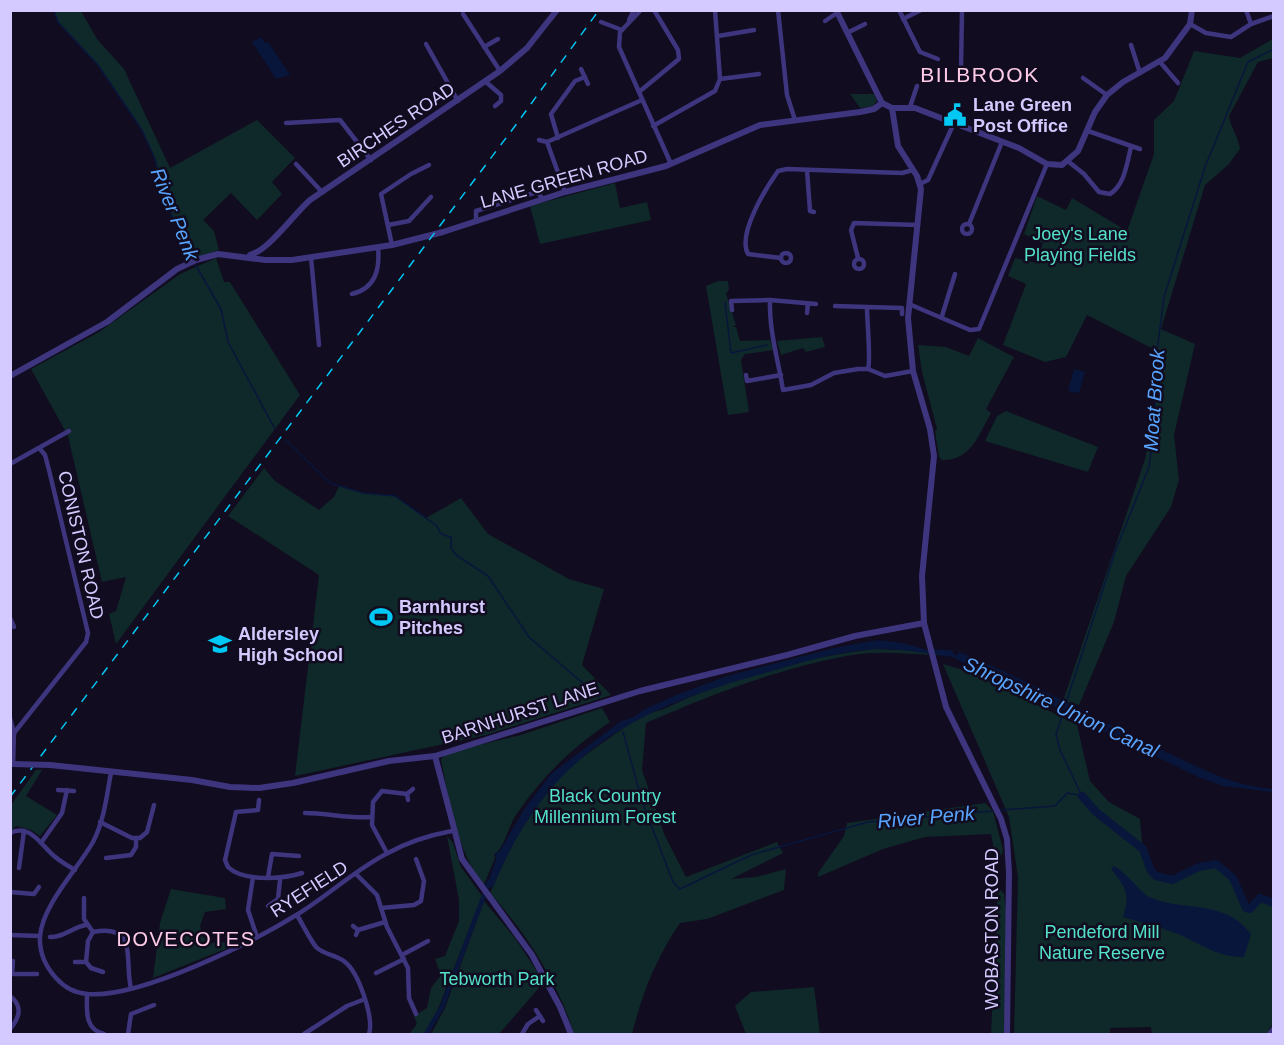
<svg xmlns="http://www.w3.org/2000/svg" width="1284" height="1045" font-family="Helvetica,sans-serif">
<rect width="100%" height="100%" fill="#110c1f"/>
<g fill="#0f2829">
<polygon points="54,11 81,11 97,39 124,69 170,168 257,120 295,158 272,182 282,194 257,220 231,193 203,220 214,231 219,250 194,259 185,233 173,218 164,197 155,159 142,130 98,65 58,22"/>
<path d="M1273,39v19l-15,4 -29,54c2,12 9,20 11,33l-12,16 -23,20 -44,144 34,15 -21,91 5,45 -8,27 -45,69 -12,46 -35,83 -16,-4 82,-242 10,-51 2,-57 -70,-36 -21,42 -21,5 -42,-17 23,-61 -18,-8 7,-18 22,5 6,-20 -19,-9 13,-38 29,14 6,-12 55,33 27,-77v-34l20,-19 20,-50 46,7z"/>
<polygon points="850,94 874,94 877,101 873,106 860,108"/>
<polygon points="615,183 620,208 647,202 651,220 540,244 530,206"/>
<polygon points="216,258 224,282 230,282 300,395 116,644 109,614 116,611 126,577 102,582 68,436 31,369 99,332 180,274"/>
<polygon points="718,281 728,281 729,289 726,294 736,325 733,327 736,327 740,341 770,340 774,350 745,354 741,360 749,412 728,415 706,286"/>
<polygon points="822,337 825,347 806,352 803,348 781,355 777,341"/>
<path d="M978,338l36,19 -28,52 5,4c-12,21 -20,48 -49,47l-3,-3 -4,-26 2,-2 -15,-57 -4,-27 28,2 23,9z"/>
<polygon points="1006,411 1098,447 1088,472 985,441 997,416"/>
<polygon points="264,468 275,481 319,510 334,497 339,486 363,493 395,496 426,518 461,498 488,534 569,579 604,589 582,665 611,695 486,735 295,776 319,575 228,516"/>
<path d="M875,649l47,2 5,1 1,3c-27,-2 -55,-4 -82,1 -69,13 -136,39 -200,67l-4,47 23,66 21,41 91,-35 6,11 -52,26 25,-2 30,-8 -2,21 -77,29 -27,4c-24,35 -38,71 -48,111h-58c-15,-51 -49,-102 -84,-141 17,-39 35,-78 64,-110 24,-26 54,-43 82,-64 8,-6 21,-7 30,-11 65,-31 138,-51 209,-59z"/>
<path d="M943,664l27,8 107,53 13,56 19,21 31,17c2,23 2,59 32,61l27,-13 17,-3 17,14 13,30 4,1 10,-11 13,5v121l-7,10h-114l-1,-7 -41,1v6h-96l4,-157 -9,-60z"/>
<path d="M602,708l8,14c-40,27 -67,54 -94,93 -8,12 -11,32 -22,40l1,3 -12,29c-26,-40 -33,-81 -42,-127l4,-7 76,-18z"/>
<polygon points="36,770 42,770 26,796 57,815 40,836 31,830 16,826 11,831 11,805"/>
<polygon points="985,803 993,811 1003,850 1002,855 995,855 991,834 925,837 883,849 818,877 818,873 844,836 847,823"/>
<polygon points="447,836 453,843 461,867 482,896 438,1009 424,1034 409,1034 417,1024 414,1016 427,1008 431,988 441,975 435,959 445,956 459,921 459,900"/>
<polygon points="998,886 1004,894 1006,911 1005,1034 991,1034"/>
<polygon points="171,889 225,898 226,909 205,912 200,926 203,937 211,943 232,942 233,946 153,978 160,923"/>
<polygon points="484,901 515,938 544,982 499,1034 431,1034 445,1008"/>
<polygon points="814,987 820,1034 746,1034 735,1006 751,992"/>
</g>
<g fill="#08163c">
<polygon points="261,37 265,43 268,42 290,75 276,79 252,42"/>
<polygon points="1074,369 1085,372 1079,393 1068,391"/>
<path d="M878,640c16,2 29,3 42,8 11,4 24,0 34,3l-1,3 4,1 2,-3c68,27 132,64 199,96 38,18 73,38 115,41v3l-50,-6 -25,-9 -246,-120c-25,-3 -50,-9 -76,-8 -39,2 -79,15 -115,25 -132,37 -213,81 -268,213h-6l9,-28 -1,-6 4,-1 26,-44 27,-35 69,-52 13,-4 9,-7 36,-16 48,-18 107,-28z"/>
<path d="M1114,866c14,8 27,27 35,31 35,15 76,2 102,37l-7,23c-27,1 -47,-16 -71,-25 -16,-6 -34,-10 -50,-15 8,-22 2,-31 -12,-48z"/>
</g>
<g fill="none" stroke-linecap="round" stroke-linejoin="round">
<g stroke="#08163c" stroke-width="1.5">
<polyline points="54,10 58,22 98,65 142,130 155,159 164,197 173,218 185,233 194,259"/>
<polyline points="195,264 221,309 228,342 275,429"/>
<polyline points="725,302 731,353 767,345"/>
<polyline points="286,440 330,483 363,493 395,496 437,526 441,534 451,537 451,548 456,555 488,576 529,637 599,697"/>
<polyline points="1066,703 1115,552 1149,467 1155,422 1156,359 1164,297 1205,167 1248,62 1274,49"/>
<polyline points="1064,711 1056,734 1060,750 1082,796"/>
<polyline points="623,732 642,801 673,882 680,889 751,855 868,822 993,811"/>
<polyline points="1001,810 1055,806 1067,793 1080,795"/>
</g>
<polyline stroke="#08163c" stroke-width="4.5" points="426,1034 442,1007 489,882"/>
<polyline stroke="#08163c" stroke-width="8" points="1082,796 1096,812 1143,849 1151,871 1156,876 1172,880 1199,867 1216,864 1233,878 1246,908 1250,909 1260,898 1274,903"/>
<g stroke="#3e357f" stroke-width="4.5">
<polyline points="641,10 620,32 619,47 671,164"/>
<polyline points="778,10 787,95 795,120"/>
<polyline points="899,10 920,52 938,59"/>
<polyline points="1246,10 1251,24"/>
<polyline points="463,14 500,71"/>
<polyline points="903,19 921,10"/>
<polyline points="629,20 634,10"/>
<polyline points="825,21 837,13"/>
<polyline points="601,22 622,30"/>
<polyline points="1190,24 1206,33 1231,37 1251,24 1274,16"/>
<polyline points="847,33 865,24"/>
<polyline points="718,36 754,30"/>
<polyline points="426,44 458,101"/>
<polyline points="1131,45 1140,73"/>
<polyline points="484,47 498,39"/>
<polyline points="1160,62 1178,83"/>
<polyline points="581,69 588,84"/>
<polyline points="961,69 962,10"/>
<polyline points="1083,78 1107,95"/>
<polyline points="720,79 759,74"/>
<polyline points="486,82 501,95 501,101 495,106"/>
<polyline points="639,92 679,59 678,50 654,10"/>
<polyline points="910,107 917,86"/>
<polyline points="286,123 340,120 371,160"/>
<polyline points="653,126 715,91 720,79 715,10"/>
<polyline points="1088,131 1140,149"/>
<polyline points="558,138 551,114 575,81 585,77"/>
<polyline points="539,140 547,142 565,192"/>
<polyline points="547,142 642,100"/>
<path d="M1069,162l15,12 15,18 11,2c15,-9 17,-32 21,-47"/>
<polyline points="296,164 322,192"/>
<polyline points="807,170 810,211 814,212"/>
<polyline points="920,184 928,180 954,123"/>
<polyline points="476,220 476,211 537,192 543,199"/>
<circle cx="967" cy="229" r="5"/>
<polyline points="969,224 1002,142"/>
<polyline points="388,225 409,221 431,197"/>
<polyline points="392,245 381,194 411,174 429,165"/>
<circle cx="786" cy="258" r="5"/>
<polyline points="311,257 319,345"/>
<path d="M781,258l-33,-4c-11,-20 18,-66 30,-83l9,-2 115,4 11,-3"/>
<polyline points="858,258 851,230 854,223 918,225"/>
<circle cx="859" cy="264" r="5"/>
<path d="M352,294c24,-6 28,-25 26,-47"/>
<path d="M816,304l-46,-4c-1,31 8,59 13,90l28,-5 23,-12 24,-4h10l17,7 28,-5"/>
<polyline points="909,304 970,330 979,329 1047,164"/>
<polyline points="835,306 867,307"/>
<polyline points="732,310 731,301 770,300"/>
<polyline points="807,313 808,303"/>
<polyline points="942,316 955,274"/>
<path d="M868,369c3,-7 -1,-49 -1,-62l35,1v6"/>
<polyline points="746,375 747,381 781,375"/>
<polyline points="10,464 69,431"/>
<polyline points="10,618 14,627"/>
<polyline points="10,718 14,733 13,764"/>
<polyline points="14,733 86,642 88,633 49,470 45,455 40,449"/>
<path d="M111,772c-4,23 -7,49 -18,70 -16,28 -50,62 -53,94 -1,17 5,30 16,42 8,9 19,15 31,16 52,5 166,-52 211,-80 31,-19 58,-45 90,-61 20,-11 42,-18 64,-22"/>
<polyline points="58,790 74,791"/>
<path d="M259,800l-1,10 -22,2 -11,48 3,7c15,15 56,12 74,6"/>
<polyline points="408,800 407,794 413,789"/>
<path d="M305,813c23,0 44,6 66,4"/>
<polyline points="100,822 132,838 140,838 147,832 154,805"/>
<path d="M10,833c20,-10 31,12 44,23 6,5 14,10 21,14"/>
<polyline points="41,843 62,813 67,790"/>
<polyline points="387,853 372,825 373,802 382,791 407,794"/>
<polyline points="106,858 131,855 136,847 136,838"/>
<polyline points="19,868 24,831"/>
<polyline points="356,874 377,895 387,927 408,968 409,998 416,1014"/>
<polyline points="253,877 248,910 257,937"/>
<polyline points="268,877 272,854 299,856"/>
<polyline points="10,892 34,894 39,887"/>
<polyline points="84,898 84,919 93,932"/>
<polyline points="268,906 278,899 280,880"/>
<polyline points="381,908 414,905 421,901 424,881 416,859"/>
<path d="M297,915c6,10 12,23 19,32 8,8 21,8 29,15 14,11 29,56 24,72"/>
<polyline points="353,926 358,930 356,935"/>
<polyline points="358,930 385,922"/>
<polyline points="10,935 40,936"/>
<path d="M50,937c13,1 23,-10 36,-12"/>
<polyline points="402,955 428,941"/>
<polyline points="75,962 86,962 91,968 103,972"/>
<path d="M86,962l2,-21 5,-9c46,-9 31,30 38,56"/>
<polyline points="12,973 13,961"/>
<polyline points="376,973 404,959"/>
<polyline points="10,974 37,974"/>
<path d="M87,994c0,16 -3,35 17,40"/>
<path d="M10,996c13,10 10,21 0,33"/>
<polyline points="536,1010 543,1021"/>
<polyline points="128,1034 131,1014 154,1005"/>
<polyline points="304,1034 347,1006 365,999"/>
<polyline points="522,1034 528,1024 540,1016"/>
<polyline points="1269,1034 1274,1028"/>
</g>
<g stroke="#3e357f" stroke-width="6">
<polyline points="836,10 882,103"/>
<polyline points="882,103 892,108 915,108 1019,148 1047,164 1062,165 1078,151 1095,112 1107,95 1123,82 1165,58 1190,24 1192,10"/>
<polyline points="892,108 898,146 917,176 921,189 908,318 913,371 930,429 934,456 922,576 924,623 946,707 1001,819 1007,839 1009,873 1007,1034"/>
<path d="M250,255c19,-5 43,-40 60,-55l190,-129 27,-23 30,-38"/>
<polyline points="10,376 107,322 177,269 196,260 218,254 265,260 292,260 392,245 443,232 565,192 666,166 760,125 860,112 874,109 882,103"/>
<polyline points="435,756 462,859 532,955 560,1007 571,1034"/>
<polyline points="50,765 192,780 230,787 259,788 293,783 389,761 435,756 640,691 787,655 855,636 924,623"/>
</g>
<polyline stroke="#00c8f5" stroke-width="1.5" stroke-dasharray="9 8" stroke-linecap="butt" points="10,797 515,126 599,10"/>
<polyline stroke="#3e357f" stroke-width="6" points="13,764 50,765"/>
</g>
<defs>
<g id="civic-bare" transform="scale(1.8)"><path d="M-.6-6.5H3V-4.5H.6V-3L4-1V1h2V6H-6V1h2V-1L-.6-3ZM-1.2 2.5V6h2.4V2.5Z" fill="#00c8f5" stroke="#110c1f" stroke-width="2.5" paint-order="stroke"/></g>
<g id="stadium-bare" transform="scale(1.8)"><path d="M0-5a6.5 5 0 1 0 0 10a6.5 5 0 1 0 0-10ZM-3.5-1.8h7v3.6h-7Z" fill="#00c8f5" stroke="#110c1f" stroke-width="2.5" paint-order="stroke"/></g>
<g id="school-bare" transform="scale(1.8)"><path d="M0-5L7-2L0 1L-7-2ZM-4 1L0 2.5L4 1V4Q0 6-4 4Z" fill="#00c8f5" stroke="#110c1f" stroke-width="2.5" paint-order="stroke"/></g>
</defs>
<g fill-rule="evenodd">
<use href="#civic-bare" x="955" y="115"/>
<use href="#stadium-bare" x="381" y="617"/>
<use href="#school-bare" x="220" y="644"/>
</g>
<g text-anchor="middle" stroke-width="5" stroke-linejoin="round" paint-order="stroke">
<g font-size="18" font-weight="bold" fill="#d4caff" stroke="#110c1f" text-anchor="start">
<text x="973" y="111">Lane Green<tspan x="973" dy="21">Post Office</tspan></text>
<text x="399" y="613">Barnhurst<tspan x="399" dy="21">Pitches</tspan></text>
<text x="238" y="640">Aldersley<tspan x="238" dy="21">High School</tspan></text>
</g>
<g font-size="18" fill="#d4caff" stroke="#110c1f">
<text transform="translate(396 125) rotate(-34)" y="6">BIRCHES ROAD</text>
<text transform="translate(564 179) rotate(-16)" y="6">LANE GREEN ROAD</text>
<text transform="translate(81 545) rotate(77)" y="6">CONISTON ROAD</text>
<text transform="translate(520 713) rotate(-18)" y="6">BARNHURST LANE</text>
<text transform="translate(309 889) rotate(-33)" y="6">RYEFIELD</text>
<text transform="translate(992 929) rotate(-90)" y="6">WOBASTON ROAD</text>
</g>
<g font-size="18" fill="#54e1c9" stroke="#110c1f">
<text x="1080" y="240">Joey's Lane<tspan x="1080" dy="21">Playing Fields</tspan></text>
<text x="605" y="802">Black Country<tspan x="605" dy="21">Millennium Forest</tspan></text>
<text x="1102" y="938">Pendeford Mill<tspan x="1102" dy="21">Nature Reserve</tspan></text>
<text x="497" y="985">Tebworth Park</text>
</g>
<g font-size="20" font-style="italic" fill="#58a4ff" stroke="#110c1f">
<text transform="translate(175 214) rotate(68)" y="7">River Penk</text>
<text transform="translate(1154 400) rotate(-86)" y="7">Moat Brook</text>
<text transform="translate(1061 707) rotate(25)" y="7">Shropshire Union Canal</text>
<text transform="translate(926 817) rotate(-5)" y="7">River Penk</text>
</g>
<g font-size="20" letter-spacing="1.5" fill="#ffcce8" stroke="#110c1f">
<text x="186" y="946">DOVECOTES</text>
</g>
<g font-size="21" letter-spacing="1.5" fill="#ffcce8" stroke="#110c1f">
<text x="980" y="82">BILBROOK</text>
</g>
</g>
<rect width="1284" height="1045" fill="none" stroke="#d4caff" stroke-width="24"/>
</svg>
